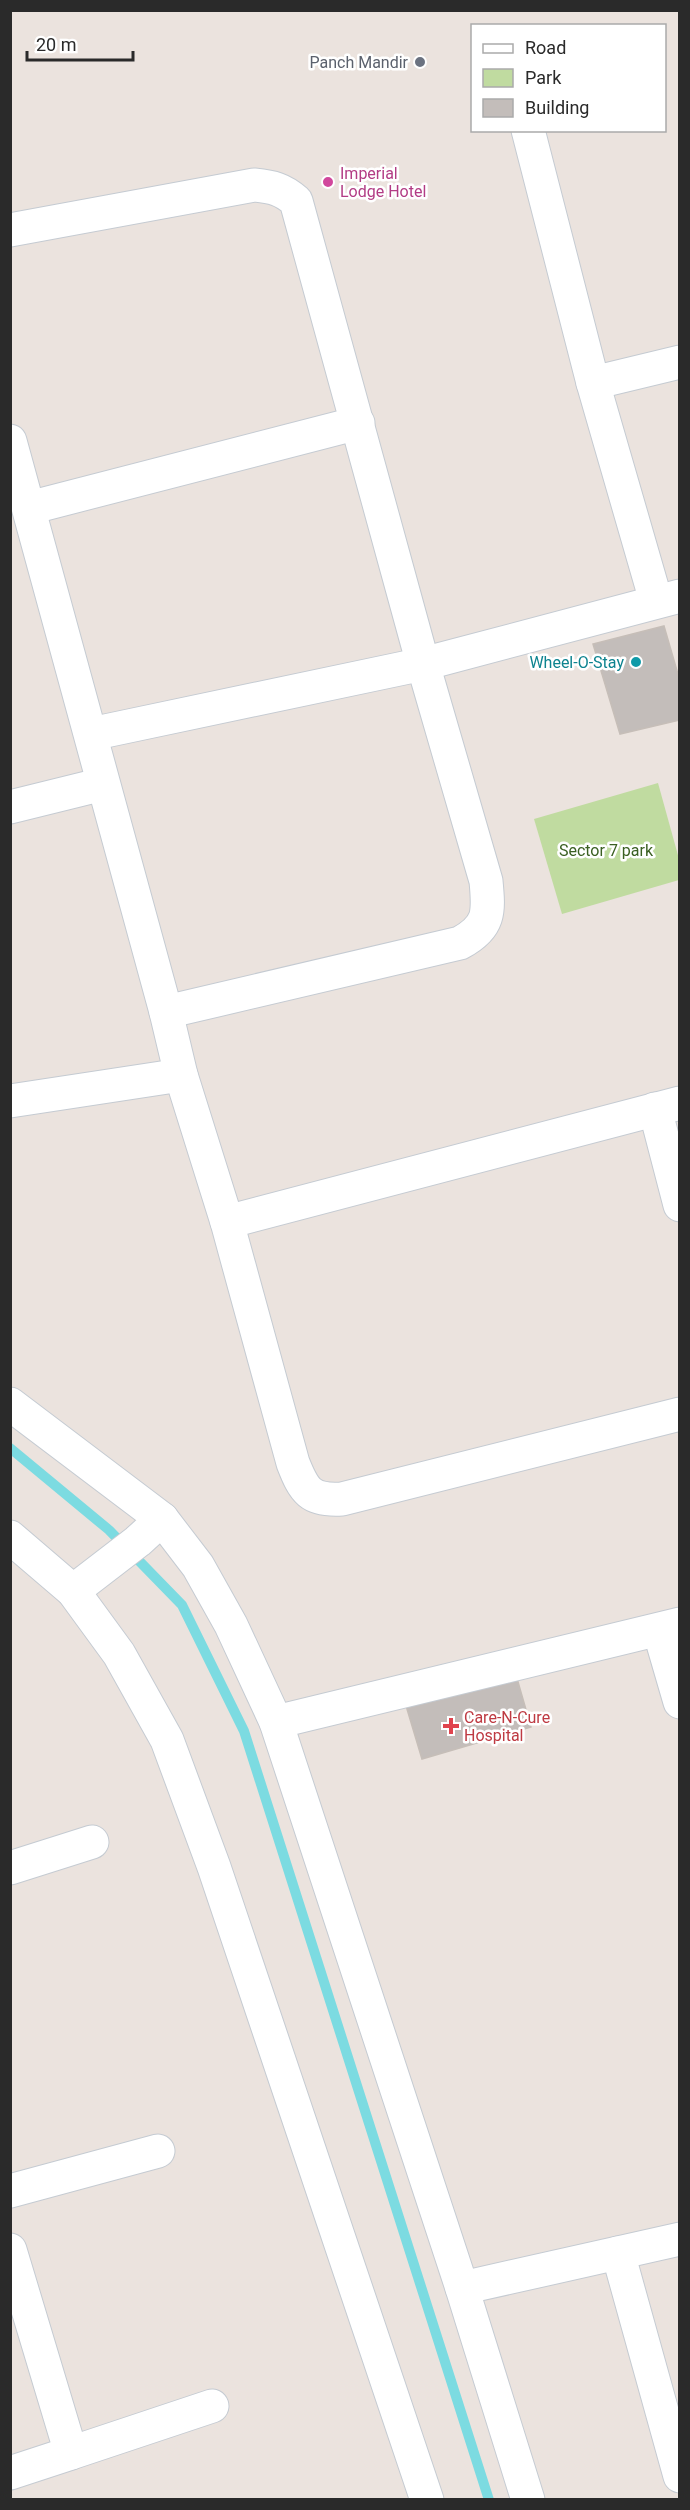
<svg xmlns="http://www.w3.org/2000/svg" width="690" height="2510" font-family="Roboto,sans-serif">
<rect width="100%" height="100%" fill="#ebe3de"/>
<polygon fill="#c0dba0" points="658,783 679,859 679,880 562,914 534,819"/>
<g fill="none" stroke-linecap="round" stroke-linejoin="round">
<polyline stroke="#7cdbe1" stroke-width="10" points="10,1448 109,1530 182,1605 244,1731 489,2500"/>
</g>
<g fill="#c3bdba" stroke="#c6beb8" stroke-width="1.5">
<polygon points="664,626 680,681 680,720 620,734 593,644"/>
<polygon points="514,1668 531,1727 422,1759 404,1699"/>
</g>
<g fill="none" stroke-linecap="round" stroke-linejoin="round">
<g stroke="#c5cbd2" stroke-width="35">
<g id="minor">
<polyline points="528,130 593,383 656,601"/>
<path d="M10,230l244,-45c19,2 28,4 42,16l127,463 63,217c3,31 4,46 -26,62l-294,69"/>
<polyline points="593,383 680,362"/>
<path d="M10,441l156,571 15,63 46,147 66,241c11,28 17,38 49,36l338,-85"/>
<polyline points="29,508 358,423"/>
<polyline points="91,734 423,664 680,596"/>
<polyline points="10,807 103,784"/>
<polyline points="10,1101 181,1075"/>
<polyline points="655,1109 680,1205"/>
<polyline points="227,1222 680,1103"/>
<polyline points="659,1630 680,1702"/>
<polyline points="276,1722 680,1624"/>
<polyline points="10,1868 92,1842"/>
<polyline points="10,2191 158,2151"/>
<polyline points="10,2250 71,2453 212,2406"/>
<polyline points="618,2253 680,2476"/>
<polyline points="462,2288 680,2239"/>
<polyline points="10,2473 71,2453"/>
</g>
</g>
<g stroke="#c5cbd2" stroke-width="35">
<g id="secondary">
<polyline points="10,1404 162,1519 198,1566 231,1625 276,1722 462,2288 528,2500"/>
<polyline points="10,1537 73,1591 119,1654 167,1740 214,1867 427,2500"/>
<polyline points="73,1591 138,1541 162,1519"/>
</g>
</g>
<use href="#minor" stroke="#fff" stroke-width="33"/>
<use href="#secondary" stroke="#fff" stroke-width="33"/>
</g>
<circle fill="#6b7280" stroke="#fff" stroke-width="2" cx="420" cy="62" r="6"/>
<circle fill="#d1479c" stroke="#fff" stroke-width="2" cx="328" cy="182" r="6"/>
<circle fill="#0f9aa8" stroke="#fff" stroke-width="2" cx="636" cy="662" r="6"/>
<path fill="#e0444e" stroke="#fff" stroke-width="2" d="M448 1717h6v6h6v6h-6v6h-6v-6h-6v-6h6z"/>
<g text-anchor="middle" stroke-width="5" stroke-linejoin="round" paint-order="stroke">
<g font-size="16" fill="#5b616d" stroke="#fff" text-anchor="end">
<text x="408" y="68">Panch Mandir</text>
</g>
<g font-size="16" fill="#b23c85" stroke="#fff" text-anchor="start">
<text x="340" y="179">Imperial<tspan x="340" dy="18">Lodge Hotel</tspan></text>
</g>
<g font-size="16" fill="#0d838f" stroke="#fff" text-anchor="end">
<text x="624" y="668">Wheel-O-Stay</text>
</g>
<g font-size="16" fill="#3b6022" stroke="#fff">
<text x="606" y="856">Sector 7 park</text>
</g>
<g font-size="16" fill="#be3a42" stroke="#fff" text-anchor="start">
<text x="464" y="1723">Care-N-Cure<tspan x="464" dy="18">Hospital</tspan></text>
</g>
</g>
<rect width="690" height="2510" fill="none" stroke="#2a2a2a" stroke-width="24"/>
<rect x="471" y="24" width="195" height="108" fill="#ffffff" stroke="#aaaaaa" stroke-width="1.5"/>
<rect x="483" y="44" width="30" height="9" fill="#ffffff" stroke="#aaaaaa" stroke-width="1.5"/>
<text x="525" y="54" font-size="18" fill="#2a2a2a">Road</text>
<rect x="483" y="69" width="30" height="18" fill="#c0dba0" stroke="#aaaaaa" stroke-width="1.5"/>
<text x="525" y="84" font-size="18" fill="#2a2a2a">Park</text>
<rect x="483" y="99" width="30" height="18" fill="#c3bdba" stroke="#aaaaaa" stroke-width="1.5"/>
<text x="525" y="114" font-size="18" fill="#2a2a2a">Building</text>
<path d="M27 51v9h106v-9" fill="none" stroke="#2a2a2a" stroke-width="3"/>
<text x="36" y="51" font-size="18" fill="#2a2a2a" stroke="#ffffff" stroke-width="4.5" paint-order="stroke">20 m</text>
</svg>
